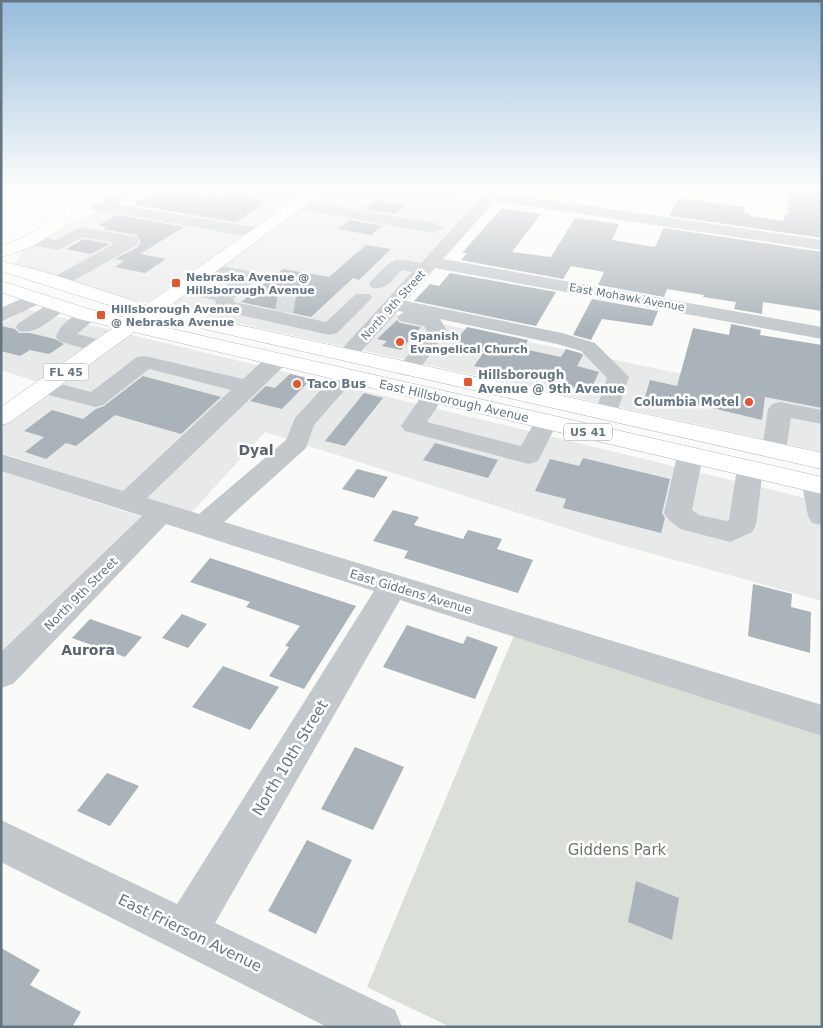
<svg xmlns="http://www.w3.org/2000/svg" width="823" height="1028" font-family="'DejaVu Sans',sans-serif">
<rect width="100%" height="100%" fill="#fafaf8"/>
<g fill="#e8e9e9">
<polygon points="225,188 315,188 256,230 181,216"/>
<polygon points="327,188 424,188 483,198 346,347 165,307"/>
<polygon points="102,209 248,235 152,304 121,297 15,265 22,251 65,226"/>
<polygon points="27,309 115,331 41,383 1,370 1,324"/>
<polygon points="393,314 822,403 822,452 361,350"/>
<polygon points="128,334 822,502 822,601 603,540 265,432 191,513 1,453 1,425"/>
<polygon points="1,471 145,518 1,659"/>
</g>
<polygon fill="#dadfd7" points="515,633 822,730 822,1027 450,1027 367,987"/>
<g fill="#aab3b9">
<polygon points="161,188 220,195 231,188 262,188 247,197 267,201 236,222 134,205 138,203 134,203"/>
<polygon points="789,188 822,189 822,238 670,216 678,198 745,207 744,213 751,214 750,216 784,221 785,214 788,215"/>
<polygon points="375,200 406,205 395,214 363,209"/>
<polygon points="502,208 541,214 512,252 551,257 575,218 619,224 612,240 655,247 664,228 822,252 822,311 763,302 762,314 734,309 736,302 703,297 704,295 667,289 664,297 598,285 604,272 571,266 563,279 461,260 467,253 462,253"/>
<polygon points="117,215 184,227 140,254 166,259 145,273 115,267 124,261 115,259 138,247 141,242 137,235 103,229 107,227 99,225"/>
<polygon points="350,220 382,226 371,235 338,229"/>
<polygon points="84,239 110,244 91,254 66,249"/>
<polygon points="366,245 391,249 359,280 353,278 311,317 241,302 283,269 329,277"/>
<polygon points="450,273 556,292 536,326 414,301 430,284 439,286"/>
<polygon points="592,299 658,311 652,326 602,319 591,340 573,335"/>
<polygon points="397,320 400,323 421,327 401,350 382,346 387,341 377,339"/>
<polygon points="731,324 761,330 760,335 822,345 822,408 765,397 762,420 687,402 685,408 644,400 650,380 677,386 693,328 729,335"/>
<polygon points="1,326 15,329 19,333 30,333 55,339 64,344 49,354 30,350 20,356 1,351"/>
<polygon points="467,327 528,340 523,349 561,357 566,349 580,353 583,355 577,366 599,372 590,391 474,366 484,352 452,346"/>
<polygon points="290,374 311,379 282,409 250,401 266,386 275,388"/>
<polygon points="143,376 221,397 181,434 115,415 76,446 66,443 46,459 25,452 44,437 24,431 52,410 83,419 96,409 104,406"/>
<polygon points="364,393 383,398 345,446 325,441"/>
<polygon points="435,443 498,460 488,478 423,460"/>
<polygon points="583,458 670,479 662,513 665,518 661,533 563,508 566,499 535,491 550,459 579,466"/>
<polygon points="357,469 388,477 374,498 342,489"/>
<polygon points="393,510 419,517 414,525 463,539 468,530 502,539 497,549 533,560 518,593 404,558 408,551 373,541"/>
<polygon points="210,558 356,606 304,689 269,676 289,647 285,646 300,626 246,607 250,602 190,582"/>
<polygon points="753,584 792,594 791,607 811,612 810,653 748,636"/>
<polygon points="182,614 207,624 188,648 162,638"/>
<polygon points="90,619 142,637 125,657 72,638"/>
<polygon points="407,625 463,644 467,636 498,647 475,699 383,667"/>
<polygon points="223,666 279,687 250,730 192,707"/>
<polygon points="355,747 404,767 373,830 321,809"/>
<polygon points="107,773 139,786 110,826 77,811"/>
<polygon points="307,840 352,860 316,934 268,911"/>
<polygon points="636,881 679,898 672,940 628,922"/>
<polygon points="1,948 40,970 30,985 81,1012 72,1027 1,1027"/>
</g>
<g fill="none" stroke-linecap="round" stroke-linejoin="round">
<polyline stroke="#d5d9db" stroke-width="21" stroke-dasharray="21 11" stroke-linecap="butt" points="277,300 295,303"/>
<g stroke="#b5babe" stroke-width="1">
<g id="major">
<polygon points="311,188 328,188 164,310 172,315 169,319 162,321 152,318 146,323 822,477 822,494 134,332 9,423 1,425 1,407 114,327 79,319 1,292 1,281 92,310 127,318 134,313 1,271 1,261 48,273 146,305"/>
<polygon points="207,318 822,453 822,469 200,328 197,324 200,320"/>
</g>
</g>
<g stroke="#b4b9bd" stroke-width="1">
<g id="highway">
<polygon points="31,188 46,188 33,202 1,216 1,205 23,196"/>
<path d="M68,188h14c-5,38 -47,61 -81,69v-11c29,-10 61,-26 67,-58z"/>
</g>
</g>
<g fill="#c3c8cc" fill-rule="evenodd">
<polygon points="126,188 144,188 117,204 258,228 266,233 258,238 104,211 98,213 90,208"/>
<path d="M490,188h15l-4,5 321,47v10l-327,-49 -52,58 379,68v12l-387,-71 -29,33 156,32 33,10 34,34 -14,41 -8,2 -8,-2 -4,-5 12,-35 -26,-27 -24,-7 -117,-25 7,12 -31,43 -8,2 -8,-2 -3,-5 30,-38 -3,-5 -24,-5 -3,-4 7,-5 -6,-1 -44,48 -7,2 -7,-2 -4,-4 4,-4 72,-79 -10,-2c-9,9 -16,21 -30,18l-3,-4 3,-4c21,-21 18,-23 49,-17z"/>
<polygon points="297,200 435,223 443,228 435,233 292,208 289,205"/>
<polygon points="81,227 131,236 137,237 139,241 137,245 64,286 52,286 49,282 52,278 115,243 83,237 58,250 24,244 22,240 24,236 30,235 56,240"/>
<polygon points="209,264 250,271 256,272 259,276 234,298 234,302 326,322 356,294 370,294 372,298 337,333 330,335 218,310 215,300 176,292 174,288 176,284 183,282 220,290 235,279 203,273 200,269 203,265"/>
<polygon points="36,292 43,294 45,298 43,302 1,322 1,308"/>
<path d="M58,300l7,2 3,4 -3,4c-14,9 -29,25 -46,21l-3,-4 3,-4 32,-21z"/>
<path d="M88,310l7,2 3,4 -21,18 32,8 3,4 -3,4c-15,4 -35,-5 -50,-9l-3,-4c4,-13 19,-24 32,-27z"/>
<polygon points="277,354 285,355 288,360 285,365 147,498 199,514 286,440 295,418 338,371 346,369 354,371 357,376 314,425 306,448 224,522 822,705 822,736 400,600 215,923 395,1010 402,1027 327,1027 1,862 1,820 177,904 374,591 166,524 13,684 1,688 1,652 142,516 1,471 1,454 123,491 231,390 149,369 103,405 95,407 37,392 34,387 37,382 45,380 91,392 137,357 145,356 243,379 269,355"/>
<polygon points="433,389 441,391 444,396 427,422 521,446 537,418 545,416 553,418 557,423 538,461 529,464 405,431 401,426 425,391"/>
<polygon points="780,402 822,410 822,424 791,418 786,450 783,455 774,458 765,455 762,450 768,409 772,404"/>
<polygon points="690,448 699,451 703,456 692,510 699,515 727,521 729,520 737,469 741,463 750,461 759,463 763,469 756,525 752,532 730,542 680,529 668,519 664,513 677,456 681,451"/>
<polygon points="815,477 822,478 822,525 812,523 808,516 802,485 806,479"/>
</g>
<use href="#major" fill="#fff" fill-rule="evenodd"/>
<use href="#highway" fill="#fff" fill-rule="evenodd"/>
</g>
<linearGradient id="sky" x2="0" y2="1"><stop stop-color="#96bcdc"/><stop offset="0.57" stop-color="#fdfdfc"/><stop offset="1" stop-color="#fdfdfc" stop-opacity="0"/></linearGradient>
<rect width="823" height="332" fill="url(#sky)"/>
<g fill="#e4572e" stroke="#fff" stroke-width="2">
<rect x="171" y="278" width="10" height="10" rx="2.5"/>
<rect x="96" y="310" width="10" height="10" rx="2.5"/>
<circle cx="400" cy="342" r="5"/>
<rect x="463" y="377" width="10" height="10" rx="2.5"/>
<circle cx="297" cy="384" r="5"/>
<circle cx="749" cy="402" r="5"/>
</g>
<g text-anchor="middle" stroke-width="5" stroke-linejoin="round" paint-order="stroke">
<g font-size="11" font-weight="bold" fill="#657683" stroke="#fff" text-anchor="start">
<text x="186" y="281">Nebraska Avenue @<tspan x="186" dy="13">Hillsborough Avenue</tspan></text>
<text x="111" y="313">Hillsborough Avenue<tspan x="111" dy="13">@ Nebraska Avenue</tspan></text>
<text x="410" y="340">Spanish<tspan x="410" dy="13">Evangelical Church</tspan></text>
</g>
<g font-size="11" fill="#657683" stroke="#fff">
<text transform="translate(627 297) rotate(10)" y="4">East Mohawk Avenue</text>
<text transform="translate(393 305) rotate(-48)" y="4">North 9th Street</text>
</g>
<g fill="#fff" stroke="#939fa8" stroke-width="1">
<rect x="43.5" y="363.5" width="45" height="17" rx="4"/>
<rect x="564" y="423.5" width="48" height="17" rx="4"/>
</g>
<g font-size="11" font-weight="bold" fill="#657683">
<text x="66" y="376">FL 45</text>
<text x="588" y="436">US 41</text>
</g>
<g font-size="12" font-weight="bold" fill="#657683" stroke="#fff" text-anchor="start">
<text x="478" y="379">Hillsborough<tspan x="478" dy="14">Avenue @ 9th Avenue</tspan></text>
<text x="307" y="388">Taco Bus</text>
<text x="739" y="406" text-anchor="end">Columbia Motel</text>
</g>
<g font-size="12" fill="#657683" stroke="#fff">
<text transform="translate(454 401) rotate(13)" y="4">East Hillsborough Avenue</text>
<text transform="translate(411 592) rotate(17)" y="4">East Giddens Avenue</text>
<text transform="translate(81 594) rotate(-45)" y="4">North 9th Street</text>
</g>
<g font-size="14" font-weight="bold" fill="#57646e" stroke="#fff">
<text x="256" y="455">Dyal</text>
<text x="88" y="655">Aurora</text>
</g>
<g font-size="15" fill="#657683" stroke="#fff">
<text transform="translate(290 758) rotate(-59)" y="5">North 10th Street</text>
<text transform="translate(190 933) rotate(26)" y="5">East Frierson Avenue</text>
</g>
<g font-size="15" fill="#687a64" stroke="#fff">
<text x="617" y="855">Giddens Park</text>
</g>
</g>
<rect width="823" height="1028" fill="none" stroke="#657683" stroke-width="5"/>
</svg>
